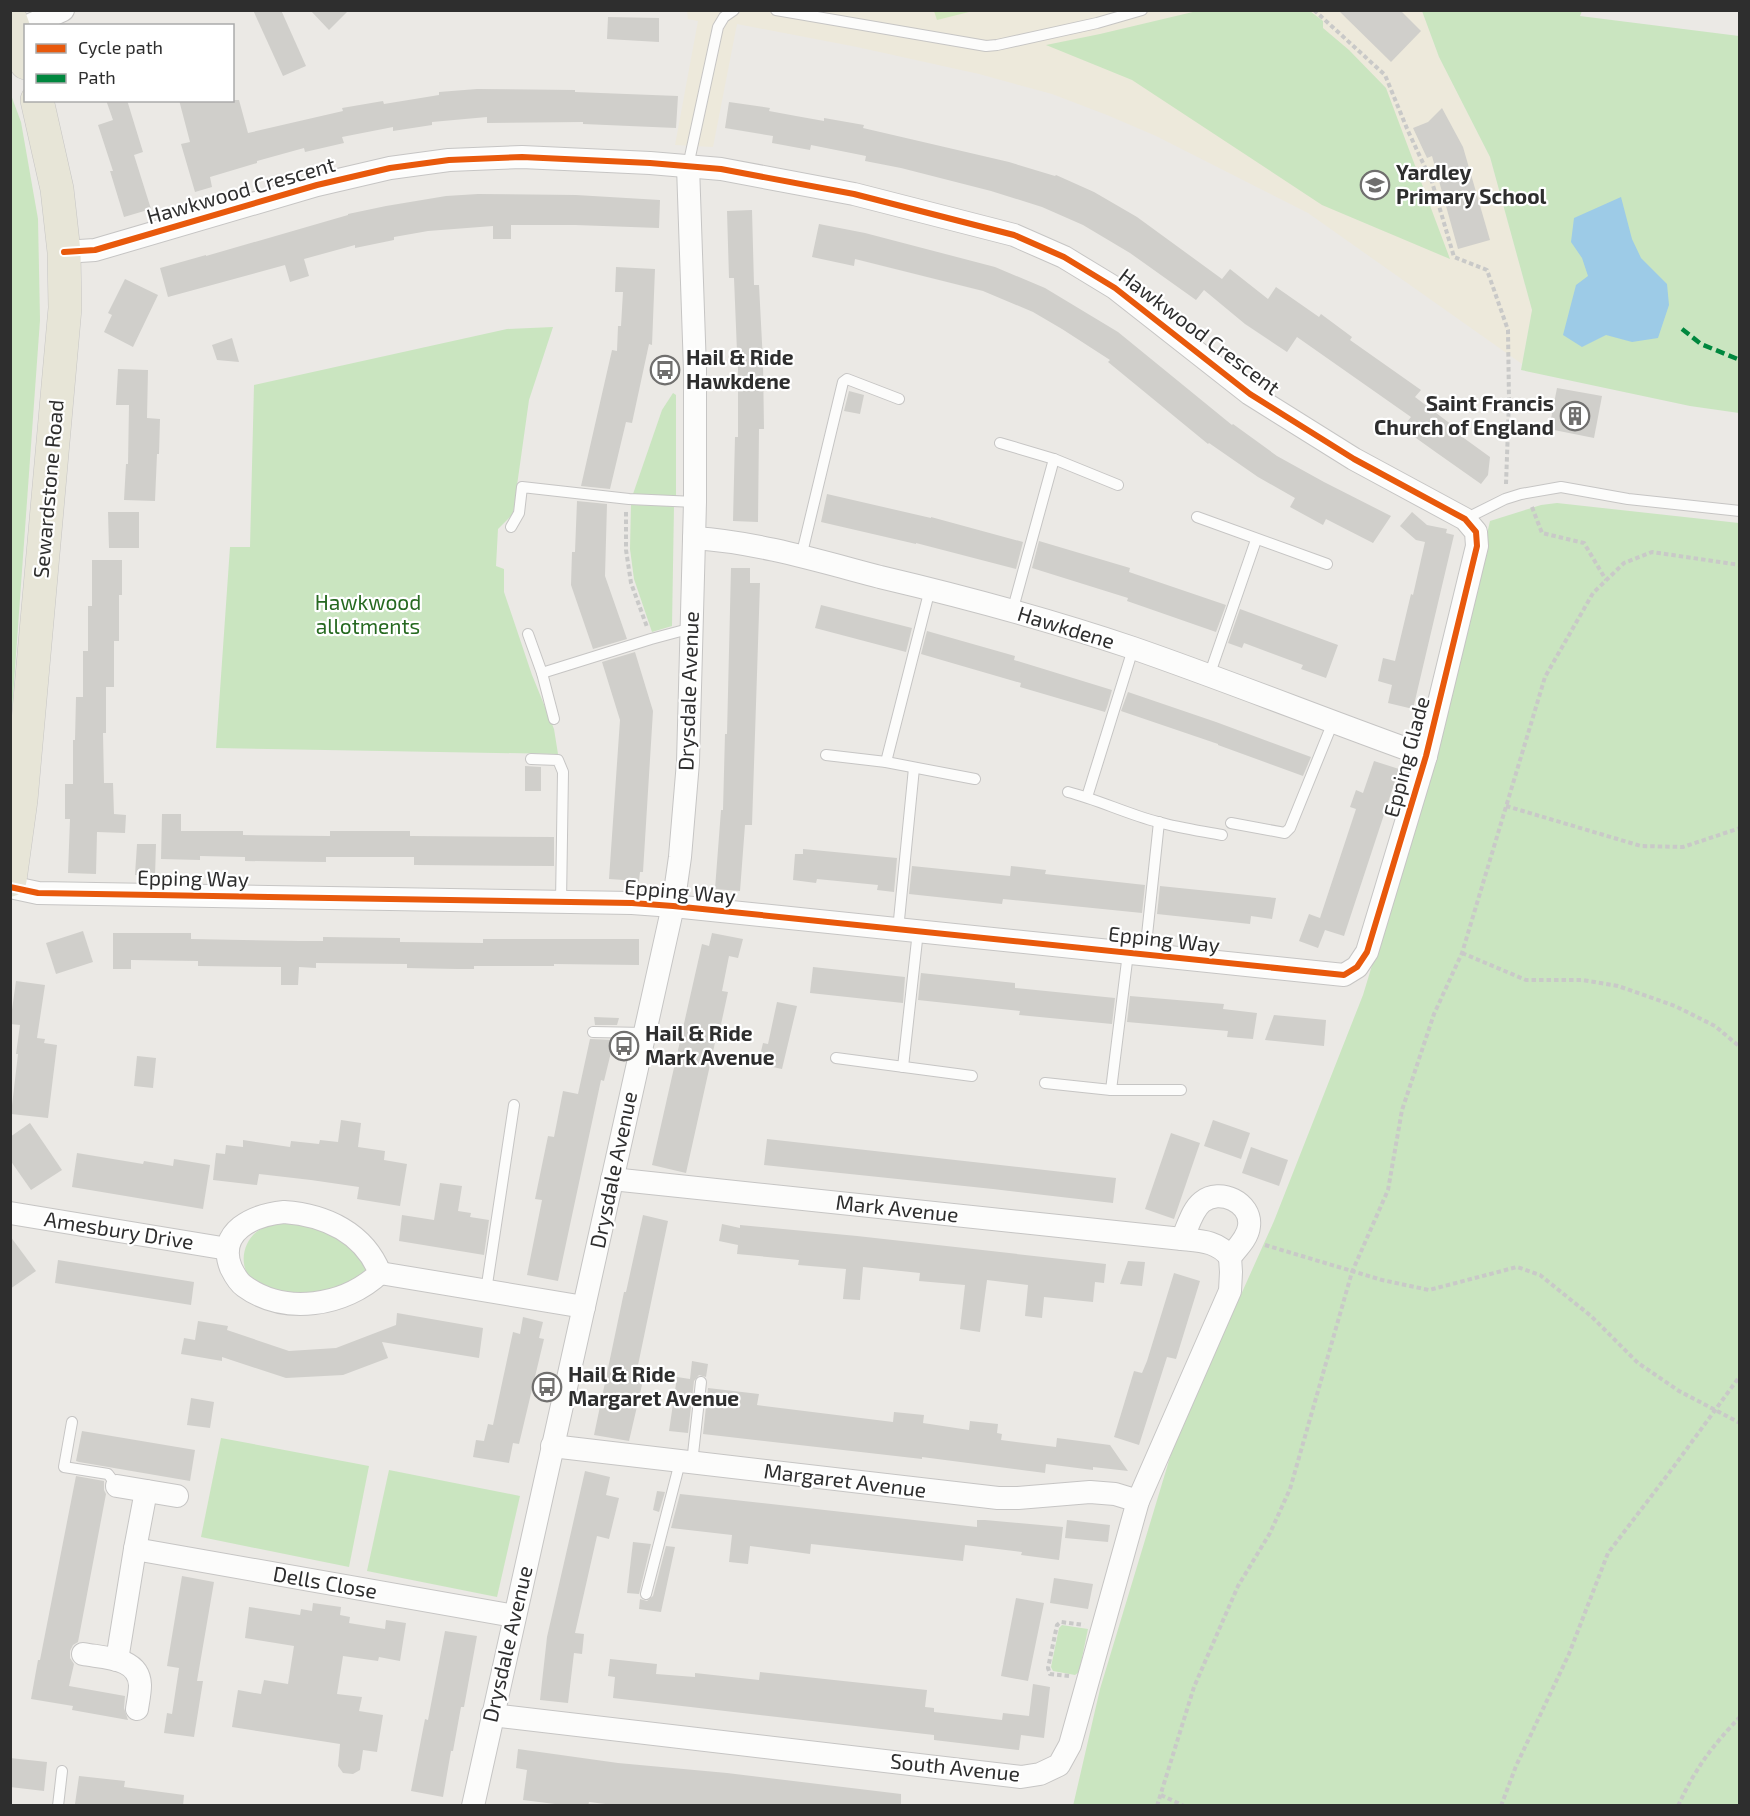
<svg xmlns="http://www.w3.org/2000/svg" width="1750" height="1816" font-family="'Exo 2',sans-serif">
<rect width="100%" height="100%" fill="#ebe9e5"/>
<polygon fill="#ede9db" points="687,11 1422,11 1439,57 1490,157 1532,310 1522,364 1308,213 1156,136 1107,115 1052,94 979,74 857,47 737,24 713,147 675,145 698,21 688,19"/>
<g fill="#cae5c0">
<polygon points="1197,11 1310,11 1323,21 1323,28 1349,50 1386,88 1450,259 1322,205 1132,80 1046,45 1100,34"/>
<polygon points="1422,11 1582,11 1580,16 1739,36 1739,413 1690,406 1521,370 1532,310 1490,157 1439,57"/>
<polygon points="11,95 21,122 38,219 40,320 11,724"/>
<polygon points="553,327 529,400 513,514 498,529 496,566 504,569 504,592 532,675 554,729 558,754 216,748 230,547 250,547 254,385 507,329"/>
<polygon points="673,393 676,395 676,496 633,494 662,410"/>
<polygon points="1557,503 1739,523 1739,1805 1073,1806 1100,1689 1174,1444 1274,1221 1363,995 1435,758 1490,521 1541,505"/>
<polygon points="631,505 674,506 672,626 652,632 634,579 630,549"/>
<path d="M284,1223c41,2 50,12 81,35l3,15c-11,5 -37,19 -47,21 -4,1 -10,0 -14,0 -18,-2 -50,-3 -60,-21 -9,-17 1,-41 19,-46 6,-2 12,-2 18,-4z"/>
<polygon points="221,1438 369,1466 349,1567 201,1537"/>
<polygon points="389,1470 520,1496 497,1597 367,1571"/>
<polygon points="1062,1625 1088,1629 1079,1672 1075,1675 1053,1671 1051,1667 1059,1628"/>
</g>
<polygon fill="#d3e8be" points="934,11 934,10 973,11 937,20"/>
<polygon fill="#9dcbe7" points="1621,197 1632,239 1641,258 1667,284 1669,305 1658,338 1632,342 1606,335 1582,347 1563,335 1576,285 1588,276 1582,258 1571,242 1574,218"/>
<g fill="#d0cfcb">
<polygon points="253,10 281,10 306,66 283,76"/>
<polygon points="310,10 349,10 329,30"/>
<polygon points="1338,10 1400,10 1421,31 1391,62"/>
<polygon points="608,17 659,18 659,42 607,39"/>
<polygon points="477,89 575,90 575,92 678,96 676,128 583,124 583,122 487,123 487,117 432,122 432,125 393,131 393,127 342,137 344,143 305,152 304,148 257,161 257,163 210,177 212,187 195,192 181,144 190,142 179,100 239,100 248,133 343,111 342,108 383,101 384,104 439,95 439,92"/>
<polygon points="106,100 127,100 143,152 134,155 151,209 124,217 110,171 113,171 98,125 113,120"/>
<polygon points="729,102 770,108 769,111 796,116 824,121 824,118 864,125 863,128 1009,162 1055,176 1056,175 1094,192 1137,217 1222,279 1230,269 1268,299 1276,287 1319,317 1321,314 1352,337 1350,340 1421,390 1415,397 1452,425 1450,428 1490,457 1488,475 1481,484 1437,453 1402,428 1411,417 1297,337 1287,352 1245,324 1204,290 1196,300 1130,253 1083,225 1042,207 991,191 901,168 865,161 866,156 811,145 810,150 772,143 773,136 725,128"/>
<polygon points="1442,108 1463,147 1490,240 1458,249 1432,156 1427,158 1413,128 1428,122"/>
<polygon points="478,194 576,195 660,200 659,228 575,225 511,225 511,239 493,239 493,226 428,231 394,237 394,240 355,248 355,245 304,259 309,276 290,282 285,265 168,297 160,268 206,255 206,256 348,215 348,214 386,206 446,196"/>
<polygon points="752,210 754,285 759,285 763,362 764,429 759,429 758,522 733,521 735,437 738,437 738,352 737,352 734,278 729,278 727,211"/>
<polygon points="819,224 865,233 995,267 1045,288 1118,332 1232,425 1233,424 1277,456 1324,482 1391,516 1373,543 1326,519 1323,525 1290,507 1295,498 1258,477 1209,443 1208,444 1108,362 1110,360 1062,329 1033,312 983,291 855,259 854,266 812,257"/>
<polygon points="616,267 655,269 652,345 649,344 632,423 626,422 610,489 581,486 612,350 617,351 618,326 621,326 623,292 615,292"/>
<polygon points="125,279 158,295 133,347 104,332 112,315 108,313"/>
<polygon points="232,338 239,362 217,360 212,345"/>
<polygon points="118,369 148,370 147,418 160,419 159,454 157,454 155,501 124,500 126,464 128,464 129,405 116,405"/>
<polygon points="1557,388 1602,396 1594,438 1549,429"/>
<polygon points="849,391 864,395 860,414 844,411"/>
<polygon points="827,494 931,518 931,517 1023,542 1016,569 916,543 916,544 821,522"/>
<polygon points="577,501 607,504 605,576 627,639 593,649 571,585 572,552 575,552"/>
<polygon points="108,512 139,512 139,548 109,548"/>
<polygon points="1412,512 1427,525 1447,529 1446,533 1454,535 1413,709 1388,703 1392,685 1378,681 1383,658 1395,661 1411,594 1413,595 1425,542 1416,540 1400,526"/>
<polygon points="1039,541 1130,568 1129,572 1226,605 1216,632 1127,601 1128,598 1032,568"/>
<polygon points="92,560 122,560 122,595 119,595 119,641 114,641 114,687 106,687 106,733 103,733 104,783 113,783 114,814 126,815 125,833 97,832 96,874 68,873 70,819 65,819 65,784 73,784 73,740 75,740 76,697 83,697 83,651 88,651 88,606 92,606"/>
<polygon points="731,568 750,568 750,583 760,583 752,825 745,825 740,891 715,889 721,810 723,810 725,734 727,734"/>
<polygon points="821,605 912,628 906,652 815,628"/>
<polygon points="1240,609 1338,645 1326,678 1301,669 1303,665 1244,643 1242,648 1228,643"/>
<polygon points="927,631 1015,656 1014,660 1112,690 1107,707 1105,712 1020,687 1021,683 921,654"/>
<polygon points="635,652 653,711 643,872 640,872 639,881 609,879 620,720 602,662"/>
<polygon points="1128,692 1216,722 1311,757 1303,776 1218,745 1218,744 1121,711"/>
<polygon points="1374,761 1399,769 1344,936 1325,930 1318,948 1299,941 1309,914 1320,918 1356,809 1350,807 1356,790 1363,793"/>
<polygon points="525,766 541,767 541,791 525,791"/>
<polygon points="162,814 181,814 181,831 243,831 243,835 330,836 330,831 410,831 410,836 554,837 554,866 414,865 414,857 326,857 326,862 245,861 245,857 200,856 200,860 161,859"/>
<polygon points="137,844 156,844 155,876 135,875"/>
<polygon points="803,849 897,858 894,892 877,890 878,885 817,879 816,883 793,880 795,854 803,854"/>
<polygon points="912,866 1010,876 1011,866 1046,870 1045,874 1145,885 1142,913 1003,899 1002,904 909,894"/>
<polygon points="1160,886 1276,898 1272,919 1251,916 1250,924 1157,914"/>
<polygon points="83,931 93,962 56,974 46,943"/>
<polygon points="113,933 191,933 191,939 299,941 323,941 323,937 400,938 400,942 483,943 483,939 639,939 639,965 554,964 554,966 474,966 474,969 457,969 407,968 407,964 316,963 316,968 299,967 298,985 281,985 281,967 198,966 198,961 131,960 131,969 113,969"/>
<polygon points="712,933 743,939 738,958 729,956 722,991 728,992 720,1029 718,1029 686,1173 652,1165 702,944 709,946"/>
<polygon points="813,967 905,977 903,1003 810,993"/>
<polygon points="921,973 1015,983 1015,988 1115,998 1112,1024 1019,1015 1020,1011 918,1000"/>
<polygon points="16,981 45,985 37,1038 45,1039 44,1043 57,1045 48,1118 11,1114 18,1054 16,1054 20,1025 10,1024"/>
<polygon points="1130,996 1224,1004 1223,1009 1257,1013 1253,1039 1227,1037 1228,1031 1127,1022"/>
<polygon points="777,1002 797,1006 782,1069 758,1064 763,1043 768,1044"/>
<polygon points="1274,1015 1326,1020 1324,1046 1265,1040"/>
<polygon points="594,1017 619,1018 617,1025 595,1025"/>
<polygon points="590,1039 614,1040 604,1081 601,1080 558,1281 527,1275 542,1200 535,1199 548,1136 554,1137 563,1091 578,1094"/>
<polygon points="137,1056 156,1058 153,1088 134,1086"/>
<polygon points="341,1120 361,1123 358,1147 385,1151 384,1160 407,1164 400,1206 357,1199 359,1187 311,1180 259,1174 257,1185 213,1180 216,1153 225,1154 226,1145 243,1147 243,1140 290,1147 291,1141 319,1144 320,1140 338,1142"/>
<polygon points="1213,1120 1250,1133 1241,1159 1204,1146"/>
<polygon points="30,1123 62,1170 31,1190 10,1160 10,1137"/>
<polygon points="1171,1133 1200,1143 1174,1219 1145,1209"/>
<polygon points="767,1139 1116,1178 1113,1203 993,1189 764,1165"/>
<polygon points="1251,1147 1288,1160 1279,1186 1242,1173"/>
<polygon points="77,1153 143,1164 144,1161 173,1166 174,1159 210,1165 203,1209 72,1187"/>
<polygon points="440,1183 462,1186 458,1211 471,1213 470,1217 489,1220 484,1255 399,1241 402,1215 434,1220"/>
<polygon points="643,1215 668,1221 637,1370 645,1372 629,1441 594,1435 624,1292 626,1292"/>
<polygon points="722,1224 740,1228 740,1225 857,1236 1106,1264 1104,1283 1095,1282 1093,1302 1044,1297 1042,1318 1025,1316 1028,1285 987,1280 980,1332 960,1329 965,1285 919,1281 920,1273 863,1267 860,1300 843,1299 846,1269 798,1265 799,1260 737,1254 738,1245 719,1241"/>
<polygon points="10,1236 36,1271 10,1289"/>
<polygon points="58,1260 194,1282 191,1305 55,1283"/>
<polygon points="1128,1261 1145,1262 1142,1286 1120,1284"/>
<polygon points="1174,1273 1200,1281 1176,1359 1167,1357 1139,1445 1114,1437 1134,1371 1142,1373 1147,1361"/>
<polygon points="397,1313 483,1328 479,1358 382,1342 388,1358 343,1375 286,1378 222,1357 222,1361 181,1354 184,1338 195,1340 198,1321 228,1326 227,1330 289,1351 336,1348 396,1325"/>
<polygon points="523,1317 543,1322 539,1338 544,1339 519,1444 513,1443 509,1463 473,1457 476,1440 484,1441 488,1424 493,1425 513,1332 520,1334"/>
<polygon points="692,1361 708,1364 706,1377 699,1375 694,1381 688,1433 669,1431 677,1377 690,1379"/>
<polygon points="708,1388 759,1394 757,1405 893,1422 894,1412 924,1415 923,1423 969,1430 970,1421 998,1424 997,1433 1002,1434 1001,1440 1056,1447 1057,1438 1110,1445 1128,1471 1093,1467 1093,1470 1046,1464 1045,1473 922,1457 922,1459 703,1434"/>
<polygon points="191,1398 214,1402 210,1428 187,1425"/>
<polygon points="82,1431 195,1450 190,1481 79,1462 76,1461"/>
<polygon points="585,1471 610,1477 606,1495 619,1498 609,1539 597,1536 575,1633 584,1634 582,1654 574,1653 568,1703 540,1700 547,1637"/>
<polygon points="76,1476 104,1481 104,1490 106,1494 78,1642 73,1645 70,1651 70,1658 74,1664 69,1686 125,1696 124,1708 128,1720 72,1710 73,1706 31,1699 38,1660 40,1660"/>
<polygon points="657,1491 665,1492 659,1512 653,1510"/>
<polygon points="680,1494 977,1527 977,1520 985,1520 1063,1527 1059,1560 1021,1555 1022,1552 965,1545 963,1561 811,1544 810,1554 750,1546 748,1564 729,1562 732,1535 671,1528"/>
<polygon points="1067,1520 1110,1525 1108,1542 1065,1538"/>
<polygon points="633,1542 651,1544 639,1594 627,1593"/>
<polygon points="666,1546 675,1547 661,1612 639,1609 640,1599 647,1601 653,1596"/>
<polygon points="182,1576 214,1582 197,1681 203,1681 194,1737 164,1733 167,1713 172,1714 179,1668 167,1666"/>
<polygon points="1054,1578 1093,1584 1088,1609 1050,1603"/>
<polygon points="1016,1598 1044,1603 1028,1681 1001,1676"/>
<polygon points="313,1603 341,1607 340,1615 350,1617 349,1623 385,1629 386,1620 406,1623 400,1661 379,1657 378,1661 343,1656 337,1694 362,1697 359,1711 383,1715 377,1752 363,1750 360,1770 353,1774 343,1773 338,1766 340,1744 232,1727 238,1690 261,1694 264,1680 288,1684 294,1646 245,1638 249,1607 300,1615 301,1609 312,1611"/>
<polygon points="445,1631 477,1636 464,1707 461,1707 453,1751 451,1751 443,1797 411,1791 425,1719 428,1720"/>
<polygon points="610,1659 657,1664 656,1674 695,1677 695,1673 759,1680 760,1672 927,1690 925,1707 934,1708 934,1712 1002,1720 1003,1713 1029,1716 1033,1684 1050,1687 1044,1738 1021,1735 1019,1750 934,1740 934,1735 613,1698 615,1677 608,1676"/>
<polygon points="518,1749 618,1763 727,1773 901,1794 901,1806 622,1806 589,1802 588,1806 571,1806 523,1800 527,1770 516,1768"/>
<polygon points="10,1758 47,1762 44,1791 10,1787"/>
<polygon points="79,1776 125,1781 124,1787 184,1795 183,1806 92,1806 75,1804"/>
</g>
<g fill="none" stroke-linecap="round" stroke-linejoin="round">
<g stroke="#c6c5c4" stroke-width="12">
<g id="lane">
<polyline points="776,10 986,46 997,45 1097,23 1142,10"/>
<polyline points="688,166 718,27 724,17 734,10"/>
<polyline points="1000,443 1054,459 1118,485"/>
<polyline points="1197,517 1327,564"/>
<polyline points="1465,519 1505,499 1521,494 1561,487 1628,499 1740,511"/>
<polyline points="511,527 519,513 522,487 629,499 695,502"/>
<polyline points="801,557 843,382 847,379 899,399"/>
<polyline points="1012,612 1054,459"/>
<polyline points="528,634 542,673 554,719"/>
<polyline points="542,673 651,639 692,628"/>
<polyline points="1209,676 1256,540"/>
<polyline points="826,755 886,762 975,779"/>
<polyline points="531,759 558,760 563,772 561,902"/>
<polyline points="886,762 930,589"/>
<path d="M1068,792c31,8 59,22 90,30 21,6 43,9 64,13"/>
<polyline points="1087,797 1133,649"/>
<polyline points="1231,823 1285,833 1290,828 1333,722"/>
<polyline points="898,930 914,768"/>
<polyline points="1145,954 1159,822"/>
<polyline points="593,1032 645,1033"/>
<polyline points="836,1058 972,1076"/>
<polyline points="903,1067 918,931"/>
<polyline points="1045,1083 1111,1090 1181,1090"/>
<polyline points="1111,1090 1128,953"/>
<polyline points="486,1291 514,1105"/>
<polyline points="72,1422 64,1467 108,1474 117,1486"/>
<polyline points="692,1463 701,1382"/>
<polyline points="646,1594 680,1462"/>
<polyline points="58,1806 62,1771"/>
</g>
</g>
<g stroke="#c6c5c4" stroke-width="24">
<g id="street">
<polyline points="28,26 63,10"/>
<path d="M694,538c63,4 125,23 186,39 85,20 170,43 253,71 98,34 195,73 293,108"/>
<polyline points="10,887 38,893 632,903 673,906 1344,975 1357,967 1367,952 1426,756 1477,546 1476,532 1465,519 1354,459 1250,394 1115,288 1064,257 1014,235 854,194 721,169 650,163 522,157 449,160 390,168 317,185 95,250 64,252"/>
<path d="M612,1179l570,60c19,2 35,2 48,18"/>
<path d="M284,1212c42,3 80,21 96,61 -35,33 -95,43 -136,13 -6,-4 -10,-12 -13,-18 -15,-37 23,-53 53,-56z"/>
<polyline points="10,1213 228,1249"/>
<path d="M1182,1239c6,-12 10,-29 20,-37 18,-15 50,1 47,24 -1,12 -12,22 -19,31"/>
<polyline points="380,1273 584,1307"/>
<polyline points="552,1446 998,1498 1018,1498 1090,1492 1115,1494 1138,1501"/>
<polyline points="117,1486 177,1496"/>
<polyline points="135,1549 146,1491"/>
<path d="M83,1654c21,4 56,3 57,31 0,8 -2,17 -3,24"/>
<polyline points="117,1660 135,1549 514,1616"/>
<polyline points="492,1715 1021,1777 1040,1774 1059,1765 1070,1745 1138,1501 1230,1291 1231,1272 1230,1257"/>
<polyline points="473,1806 673,906 680,857 688,762 695,502 695,370 688,166"/>
</g>
</g>
<g stroke="#c6c5c4" stroke-width="34">
<g id="primary">
<polyline points="10,18 26,63"/>
<polyline points="10,880 21,800 65,308 64,252 57,189 37,100"/>
</g>
</g>
<g stroke="#c9c9c8" stroke-width="4" stroke-dasharray="4.5 3" stroke-linecap="butt">
<polyline points="1314,10 1385,75 1408,131 1432,182 1454,257 1487,270 1508,330 1509,401 1506,484"/>
<polyline points="1532,507 1542,533 1584,543 1606,580"/>
<polyline points="626,512 626,550 631,583 647,627"/>
<polyline points="1506,806 1641,846 1683,847 1740,828"/>
<polyline points="1462,953 1526,980 1583,980 1618,986 1675,1006 1715,1026 1740,1047"/>
<polyline points="1265,1245 1382,1280 1429,1290 1517,1267 1540,1275 1591,1316 1638,1363 1679,1391 1740,1423"/>
<polyline points="1069,1676 1050,1674 1048,1668 1057,1625 1061,1622 1084,1625"/>
<polyline points="1161,1795 1184,1806"/>
<polyline points="1157,1806 1194,1687 1238,1586 1270,1533 1290,1489 1352,1272 1388,1190 1402,1110 1434,1014 1462,953 1545,677 1593,593 1624,563 1652,552 1740,565"/>
<polyline points="1501,1806 1516,1766 1569,1654 1608,1553 1672,1469 1740,1376"/>
<path d="M1678,1806c17,-37 34,-60 62,-89"/>
</g>
<use href="#lane" stroke="#fcfcfb" stroke-width="10"/>
<use href="#street" stroke="#fcfcfb" stroke-width="22"/>
<use href="#primary" stroke="#e7e5d7" stroke-width="33"/>
<polyline stroke="#00873e" stroke-width="4.5" stroke-dasharray="9 4.5" stroke-linecap="butt" points="1682,329 1701,344 1740,360"/>
<g stroke="#fff" stroke-width="10">
<polyline id="cycleway" points="10,887 38,893 632,903 673,906 1344,975 1357,967 1367,952 1426,756 1477,546 1476,532 1465,519 1354,459 1250,394 1115,288 1064,257 1014,235 854,194 721,169 650,163 522,157 449,160 390,168 317,185 95,250 64,252"/>
</g>
<use href="#cycleway" stroke="#e8590c" stroke-width="6"/>
</g>
<defs>
<g id="school-ring" transform="scale(1.5)"><circle r="9.5" fill="#fff" stroke="#706f6e" stroke-width="1.5"/><path d="M0-5L7-2L0 1L-7-2ZM-4 1L0 2.5L4 1V4Q0 6-4 4Z" fill="#706f6e"/></g>
<g id="bus-ring" transform="scale(1.5)"><circle r="9.5" fill="#fff" stroke="#706f6e" stroke-width="1.5"/><path d="M-5-6H5V4H4V6H2V4H-2V6H-4V4H-5ZM-3.5-4V0h7V-4ZM-3.5 1.2v1.5H-2V1.2ZM2 1.2v1.5H3.5V1.2Z" fill="#706f6e"/></g>
<g id="building-ring" transform="scale(1.5)"><circle r="9.5" fill="#fff" stroke="#706f6e" stroke-width="1.5"/><path d="M-4-6H4V6H1V3H-1V6H-4ZM-2.5-4.3h1.7v1.8h-1.7ZM.8-4.3h1.7v1.8H.8ZM-2.5-1h1.7V.8h-1.7ZM.8-1h1.7V.8H.8Z" fill="#706f6e"/></g>
</defs>
<g fill-rule="evenodd">
<use href="#school-ring" x="1375" y="185"/>
<use href="#bus-ring" x="665" y="370"/>
<use href="#building-ring" x="1575" y="416"/>
<use href="#bus-ring" x="624" y="1046"/>
<use href="#bus-ring" x="547" y="1387"/>
</g>
<g text-anchor="middle" stroke-width="4.5" stroke-linejoin="round" paint-order="stroke">
<g font-size="21" font-weight="bold" fill="#2e2e2e" stroke="#fff" text-anchor="start">
<text x="1396" y="180">Yardley<tspan x="1396" dy="24">Primary School</tspan></text>
<text x="686" y="365">Hail &amp; Ride<tspan x="686" dy="24">Hawkdene</tspan></text>
<text x="1554" y="411" text-anchor="end">Saint Francis<tspan x="1554" dy="24">Church of England</tspan></text>
<text x="645" y="1041">Hail &amp; Ride<tspan x="645" dy="24">Mark Avenue</tspan></text>
<text x="568" y="1382">Hail &amp; Ride<tspan x="568" dy="24">Margaret Avenue</tspan></text>
</g>
<g font-size="21" fill="#2e2e2e" stroke="#fff">
<text transform="translate(241 191) rotate(-16)" y="7">Hawkwood Crescent</text>
<text transform="translate(1199 332) rotate(37)" y="7">Hawkwood Crescent</text>
<text transform="translate(49 489) rotate(-85)" y="7">Sewardstone Road</text>
<text transform="translate(1066 628) rotate(17)" y="7">Hawkdene</text>
<text transform="translate(689 691) rotate(-88)" y="7">Drysdale Avenue</text>
<text transform="translate(1407 757) rotate(-75)" y="7">Epping Glade</text>
<text transform="translate(193 879) rotate(1)" y="7">Epping Way</text>
<text transform="translate(680 892) rotate(5)" y="7">Epping Way</text>
<text transform="translate(1164 940) rotate(6)" y="7">Epping Way</text>
<text transform="translate(614 1170) rotate(-78)" y="7">Drysdale Avenue</text>
<text transform="translate(897 1209) rotate(6)" y="7">Mark Avenue</text>
<text transform="translate(119 1231) rotate(9)" y="7">Amesbury Drive</text>
<text transform="translate(845 1481) rotate(7)" y="7">Margaret Avenue</text>
<text transform="translate(325 1583) rotate(10)" y="7">Dells Close</text>
<text transform="translate(508 1644) rotate(-77)" y="7">Drysdale Avenue</text>
<text transform="translate(955 1768) rotate(6)" y="7">South Avenue</text>
</g>
<g font-size="21" fill="#266920" stroke="#fff">
<text x="368" y="610">Hawkwood<tspan x="368" dy="24">allotments</tspan></text>
</g>
</g>
<rect width="1750" height="1816" fill="none" stroke="#2e2e2e" stroke-width="24"/>
<rect x="24" y="24" width="210" height="78" fill="#ffffff" stroke="#ababab" stroke-width="1.5"/>
<rect x="36" y="44" width="30" height="9" fill="#e8590c" stroke="#ababab" stroke-width="1.5"/>
<text x="78" y="54" font-size="18" fill="#2e2e2e">Cycle path</text>
<rect x="36" y="74" width="30" height="9" fill="#00873e" stroke="#ababab" stroke-width="1.5"/>
<text x="78" y="84" font-size="18" fill="#2e2e2e">Path</text>
</svg>
